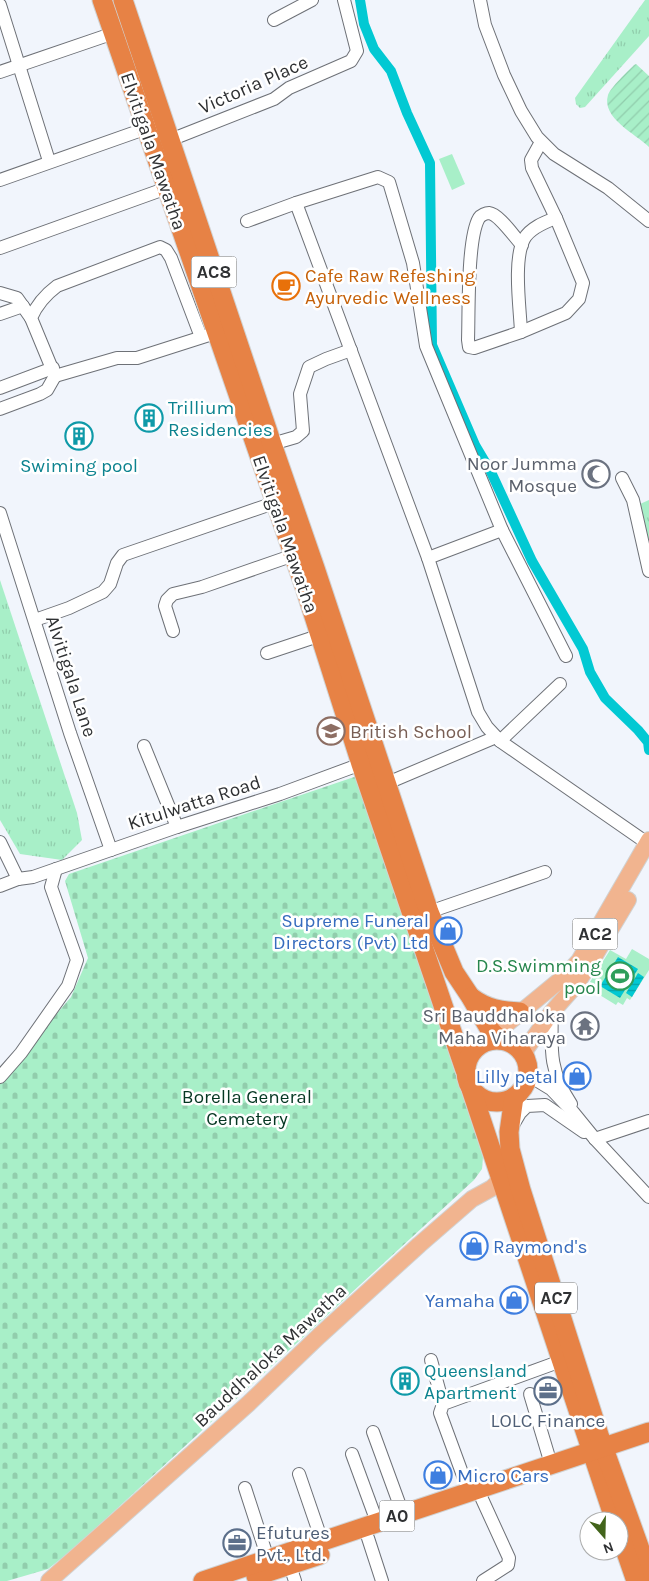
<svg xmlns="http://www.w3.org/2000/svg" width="649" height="1581" font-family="Karla,sans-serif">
<defs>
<pattern id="grass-tufts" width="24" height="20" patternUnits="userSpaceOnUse" patternTransform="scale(1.25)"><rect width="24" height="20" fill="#a8efc8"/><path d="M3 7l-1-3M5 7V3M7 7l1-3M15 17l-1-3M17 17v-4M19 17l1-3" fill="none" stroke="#91cdac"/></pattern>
<pattern id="cemetery-stones" width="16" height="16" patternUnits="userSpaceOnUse" patternTransform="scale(1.25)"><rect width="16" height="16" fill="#a8efc8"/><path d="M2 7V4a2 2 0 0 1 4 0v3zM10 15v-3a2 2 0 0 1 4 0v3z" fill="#91cdac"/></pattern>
<pattern id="garden-furrows" width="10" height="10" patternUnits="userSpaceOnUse" patternTransform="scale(1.25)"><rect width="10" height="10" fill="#a8efc8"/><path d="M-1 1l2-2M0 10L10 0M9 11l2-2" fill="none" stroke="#91cdac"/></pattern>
<pattern id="water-rules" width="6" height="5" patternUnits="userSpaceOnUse" patternTransform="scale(1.25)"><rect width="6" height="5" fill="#02c9d3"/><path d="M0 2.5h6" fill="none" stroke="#04a4ac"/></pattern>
</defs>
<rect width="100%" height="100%" fill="#f1f5fc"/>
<g fill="url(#grass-tufts)">
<polygon points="645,0 649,0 649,36 585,107 580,108 576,104 575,98"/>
<polygon points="649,500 649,542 640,504"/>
<polygon points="0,580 77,813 82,840 62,860 20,854 0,820"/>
</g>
<polygon fill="url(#cemetery-stones)" points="357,776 483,1157 482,1169 474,1180 72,1550 48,1569 7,1581 0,1581 0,1078 30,1045 71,997 88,958 65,881 69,874"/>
<path fill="url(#garden-furrows)" d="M636,64l13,12v71c-13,-13 -48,-29 -41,-52 3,-8 19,-23 26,-30z"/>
<g fill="#a8efc8">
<polygon points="452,154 465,184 452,190 439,159"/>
<polygon points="632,949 649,959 649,970 630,1000 627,998 623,1005 618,1002 616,1005 590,989 593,984 590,982 610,950 626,959"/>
</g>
<g fill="url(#water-rules)">
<polygon points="618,957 638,969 620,998 600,986"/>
<polygon points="638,973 644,977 632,997 626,993"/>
</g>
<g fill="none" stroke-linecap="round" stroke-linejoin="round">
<polyline stroke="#02c9d3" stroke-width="10" points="360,0 364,24 374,49 391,71 407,113 430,163 432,345 475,445 491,472 532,561 583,649 590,672 605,698 638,730 648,742 649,750"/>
<g stroke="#6e7177" stroke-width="14">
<g id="minor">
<polyline points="480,0 485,25 504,75 521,111 537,137 554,154 608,188 649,221"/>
<polyline points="0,5 49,161"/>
<polyline points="274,20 312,0"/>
<polyline points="0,72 114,33"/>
<polyline points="170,140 274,99 289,88 351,61 357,51 344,0"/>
<polyline points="0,180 153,126"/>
<polyline points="296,203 428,558 478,712 487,727 500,741 647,843"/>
<polyline points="247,221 296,203 378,177 389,182 413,263 426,346 502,530 566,656"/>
<path d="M522,245c-7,-7 -23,-31 -33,-32 -3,0 -8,2 -10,5 -12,20 -10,96 -11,122l1,7 5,1 47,-16 45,-19 13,-14 4,-16 -27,-65 -24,-50 -1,-8 10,-18"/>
<polyline points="0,248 167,188"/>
<polyline points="0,293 17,298 31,318"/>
<polyline points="0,314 23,306"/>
<path d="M521,332c-1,-24 -8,-72 3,-93 6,-11 21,-17 32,-21"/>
<polyline points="55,376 117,358 137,358 209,335"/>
<polyline points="0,388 53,368"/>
<path d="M0,409l40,-15 7,-4 8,-14 -24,-58c6,-14 14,-23 26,-32l103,-39 6,3 5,8 30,79"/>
<polyline points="272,444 296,437 303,431 300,394 309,367 326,359 351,350"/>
<polyline points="622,478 633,500 649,571"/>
<polyline points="0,513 70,733 111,850"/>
<polyline points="428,558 502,530"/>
<polyline points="35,620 69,608 103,592 110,584 117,563 123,555 274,503"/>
<polyline points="173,631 165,606 167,600 173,594 202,587 294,555"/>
<polyline points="267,653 321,635"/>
<polyline points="500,741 560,684"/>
<polyline points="144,746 177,827"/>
<polyline points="385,784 496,737"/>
<polyline points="0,842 18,879"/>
<polyline points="0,886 18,879 33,877 177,827 280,794 361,764"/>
<polyline points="429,912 545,872"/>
<path d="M552,1012c-1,38 -3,59 19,92"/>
<polyline points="528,1075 551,1089 573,1112 595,1139 649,1197"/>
<polyline points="0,1077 21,1053 68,986 77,960 51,887 56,869"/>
<polyline points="513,1125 520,1113 527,1106 545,1105 584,1132"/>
<polyline points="595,1139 649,1121"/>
<polyline points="431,1360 443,1404"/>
<polyline points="530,1394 551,1464"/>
<polyline points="373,1432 403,1514"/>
<polyline points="352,1454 377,1522"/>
<polyline points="299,1474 322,1541"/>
<polyline points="245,1488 268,1559"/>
<polyline points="469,1492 440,1413 443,1404 561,1361"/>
<polyline points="482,1499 509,1558 508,1565 483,1581"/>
<polyline points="368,1538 382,1581"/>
<polyline points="290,1566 295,1581"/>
</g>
</g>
<g stroke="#d1d2d2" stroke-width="18">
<g id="major">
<polyline points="500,1040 503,1027 565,976 579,961 649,840"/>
<polyline points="525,1059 526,1049 552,1012 575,986 594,957 628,900"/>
<polyline points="49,1581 248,1404 319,1336 419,1245 472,1199 492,1188 501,1179 503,1167"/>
</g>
</g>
<g stroke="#d1d2d2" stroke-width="21">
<g id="highway">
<polyline points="102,0 305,588 361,764 465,1070"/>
<polyline points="123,0 272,444 315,568 429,912 454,972 470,996 490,1030 500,1040"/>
<path d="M471,997c16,12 30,14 49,15"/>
<circle cx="497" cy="1071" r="31"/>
<polyline points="471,1089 615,1521"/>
<polyline points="514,1097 509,1132 510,1149 521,1190 599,1435 649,1574"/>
<polyline points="619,1532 636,1581"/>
<polyline points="256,1576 320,1555"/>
<polyline points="203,1581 649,1432"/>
</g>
</g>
<use href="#minor" stroke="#fff" stroke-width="12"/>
<use href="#major" stroke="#f1b48f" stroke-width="16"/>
<use href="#highway" stroke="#e78245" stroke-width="19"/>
</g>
<defs>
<g id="cafe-ring" transform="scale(1.4375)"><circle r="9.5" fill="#fff" stroke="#e8710a" stroke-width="1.5"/><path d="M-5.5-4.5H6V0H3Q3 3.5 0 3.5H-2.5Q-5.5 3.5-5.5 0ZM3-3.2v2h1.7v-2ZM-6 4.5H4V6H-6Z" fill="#e8710a"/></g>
<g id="building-ring" transform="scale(1.4375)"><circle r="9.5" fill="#fff" stroke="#0f9aa8" stroke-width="1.5"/><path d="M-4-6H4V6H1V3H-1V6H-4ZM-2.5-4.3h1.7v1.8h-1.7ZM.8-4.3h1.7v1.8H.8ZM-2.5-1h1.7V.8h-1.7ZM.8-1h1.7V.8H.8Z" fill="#0f9aa8"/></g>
<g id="mosque-ring" transform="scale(1.4375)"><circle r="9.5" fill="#fff" stroke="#6b7280" stroke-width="1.5"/><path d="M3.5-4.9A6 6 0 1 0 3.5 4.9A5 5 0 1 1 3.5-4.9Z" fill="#6b7280"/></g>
<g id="school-ring" transform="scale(1.4375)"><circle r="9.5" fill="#fff" stroke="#8d6e63" stroke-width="1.5"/><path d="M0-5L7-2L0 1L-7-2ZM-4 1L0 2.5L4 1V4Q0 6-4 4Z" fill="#8d6e63"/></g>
<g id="shop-ring" transform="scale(1.4375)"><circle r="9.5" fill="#fff" stroke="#3f7fe0" stroke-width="1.5"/><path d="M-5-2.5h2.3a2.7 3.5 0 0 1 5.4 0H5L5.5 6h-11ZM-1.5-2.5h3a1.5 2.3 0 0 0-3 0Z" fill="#3f7fe0"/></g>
<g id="stadium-ring" transform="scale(1.4375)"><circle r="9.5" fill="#fff" stroke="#2e9e5b" stroke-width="1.5"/><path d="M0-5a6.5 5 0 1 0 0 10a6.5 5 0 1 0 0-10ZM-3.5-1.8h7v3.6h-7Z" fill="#2e9e5b"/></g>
<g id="temple-ring" transform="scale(1.4375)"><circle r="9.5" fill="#fff" stroke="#6b7280" stroke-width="1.5"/><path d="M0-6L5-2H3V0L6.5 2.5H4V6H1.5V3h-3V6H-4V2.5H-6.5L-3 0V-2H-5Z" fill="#6b7280"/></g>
<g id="office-ring" transform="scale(1.4375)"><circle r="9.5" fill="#fff" stroke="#5c6f8a" stroke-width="1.5"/><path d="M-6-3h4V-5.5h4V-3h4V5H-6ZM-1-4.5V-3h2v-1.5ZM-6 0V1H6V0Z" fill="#5c6f8a"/></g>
</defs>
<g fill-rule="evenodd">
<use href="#cafe-ring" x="286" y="286"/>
<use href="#building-ring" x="149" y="418"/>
<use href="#building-ring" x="79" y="436"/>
<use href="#mosque-ring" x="596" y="474"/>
<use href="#school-ring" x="331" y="731"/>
<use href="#shop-ring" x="448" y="931"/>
<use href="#stadium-ring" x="620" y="976"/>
<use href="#temple-ring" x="585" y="1026"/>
<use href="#shop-ring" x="577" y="1076"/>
<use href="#shop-ring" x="474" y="1246"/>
<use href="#shop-ring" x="514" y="1300"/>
<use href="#building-ring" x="405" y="1381"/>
<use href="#office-ring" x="548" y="1391"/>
<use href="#shop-ring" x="438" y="1475"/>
<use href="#office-ring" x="237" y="1543"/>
</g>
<g text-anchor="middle" stroke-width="5" stroke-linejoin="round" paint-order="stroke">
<g fill="#fff" stroke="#6d6f70" stroke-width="1">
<rect x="191.5" y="256.5" width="45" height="31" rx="4"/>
<rect x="572.5" y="918.5" width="45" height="31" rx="4"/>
<rect x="535" y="1282.5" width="42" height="31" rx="4"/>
<rect x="379.5" y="1500.5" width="35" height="31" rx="4"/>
</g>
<g font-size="18" font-weight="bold" fill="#2f3133">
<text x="214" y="278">AC8</text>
<text x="595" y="940">AC2</text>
<text x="556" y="1304">AC7</text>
<text x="397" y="1522">A0</text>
</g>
<g font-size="19" fill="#2f3133" stroke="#fff">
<text transform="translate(253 84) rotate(-24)" y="7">Victoria Place</text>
<text transform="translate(154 151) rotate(71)" y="7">Elvitigala Mawatha</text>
<text transform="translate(286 534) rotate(71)" y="7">Elvitigala Mawatha</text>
<text transform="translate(72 676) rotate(72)" y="7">Alvitigala Lane</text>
<text transform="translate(194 802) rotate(-18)" y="7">Kitulwatta Road</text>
<text transform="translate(270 1355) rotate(-43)" y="7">Bauddhaloka Mawatha</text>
</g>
<g font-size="19" fill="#c56008" stroke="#fff" text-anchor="start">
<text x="305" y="282">Cafe Raw Refeshing<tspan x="305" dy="22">Ayurvedic Wellness</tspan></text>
</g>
<g font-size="19" fill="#0d838f" stroke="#fff" text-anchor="start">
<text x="168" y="414">Trillium<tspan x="168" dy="22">Residencies</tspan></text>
<text x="79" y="472" text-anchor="middle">Swiming pool</text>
<text x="424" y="1377">Queensland<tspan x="424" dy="22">Apartment</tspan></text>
</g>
<g font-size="19" fill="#5b616d" stroke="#fff" text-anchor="end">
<text x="577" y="470">Noor Jumma<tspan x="577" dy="22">Mosque</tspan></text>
<text x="566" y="1022">Sri Bauddhaloka<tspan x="566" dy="22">Maha Viharaya</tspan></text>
</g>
<g font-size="19" fill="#785e54" stroke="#fff" text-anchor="start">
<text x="350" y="738">British School</text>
</g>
<g font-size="19" fill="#366cbe" stroke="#fff" text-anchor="end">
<text x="429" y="927">Supreme Funeral<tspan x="429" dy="22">Directors (Pvt) Ltd</tspan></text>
<text x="558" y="1083">Lilly petal</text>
<text x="493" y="1253" text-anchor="start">Raymond's</text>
<text x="495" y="1307">Yamaha</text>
<text x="457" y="1482" text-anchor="start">Micro Cars</text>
</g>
<g font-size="19" fill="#27864d" stroke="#fff" text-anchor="end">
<text x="601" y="972">D.S.Swimming<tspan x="601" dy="22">pool</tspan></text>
</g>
<g font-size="19" fill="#053722" stroke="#fff">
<text x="247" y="1103">Borella General<tspan x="247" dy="22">Cemetery</tspan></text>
</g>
<g font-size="19" fill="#4e5e75" stroke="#fff">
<text x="548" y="1427">LOLC Finance</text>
<text x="256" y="1539" text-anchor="start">Efutures<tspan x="256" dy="22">Pvt., Ltd.</tspan></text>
</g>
</g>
<g transform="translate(604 1536) rotate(160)"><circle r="24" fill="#ffffff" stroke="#acadad"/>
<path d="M0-4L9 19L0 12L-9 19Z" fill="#42641b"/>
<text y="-8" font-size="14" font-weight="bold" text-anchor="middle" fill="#2f3133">N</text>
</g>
</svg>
